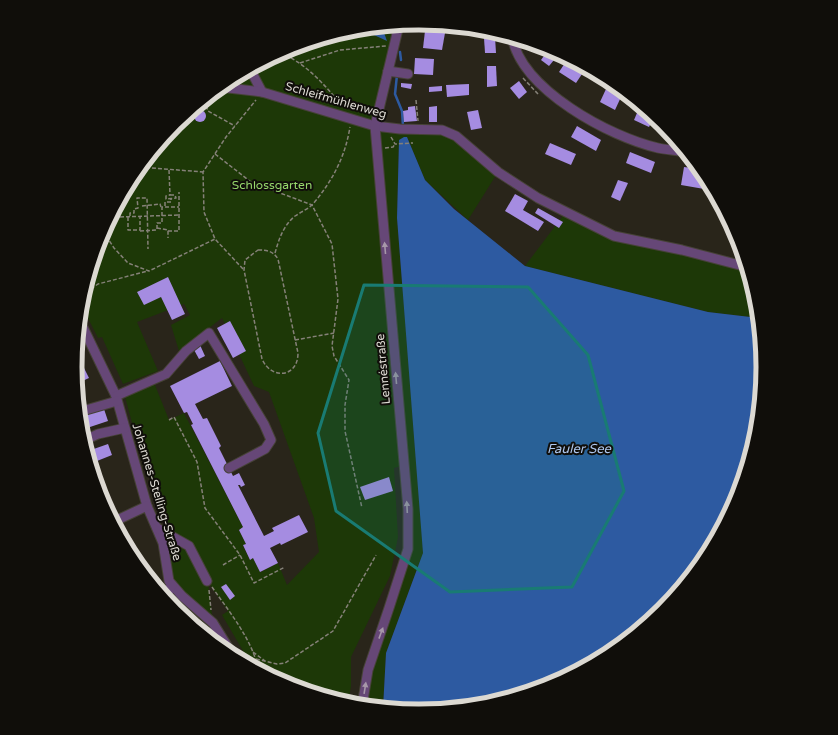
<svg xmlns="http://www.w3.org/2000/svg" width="838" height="735" font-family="'Varela Round',sans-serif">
<rect width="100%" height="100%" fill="#29251a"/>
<g fill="#1d3807">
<polygon points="394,25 390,39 389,67 375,126 456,136 498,172 468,220 425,180 407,137 399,140 397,218 423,553 386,653 383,708 365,707 368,670 408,549 401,466 394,468 398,537 390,576 351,657 351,686 348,704 287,686 253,668 222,615 228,611 208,582 213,623 182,596 169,573 163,543 171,535 139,449 124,393 153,380 169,420 184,413 243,527 239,530 246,544 243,546 250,560 253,558 261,572 278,563 287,585 319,552 314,518 269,392 254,386 222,318 179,351 171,325 190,315 184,304 137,322 158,371 123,384 102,337 98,338 81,304 101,235 133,176 176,124 228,81 287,49 352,30"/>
<polygon points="565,213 614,236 747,267 757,301 759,318 708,312 525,266"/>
</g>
<g fill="#2d5aa1">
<polygon points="379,27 383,30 387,41 361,29"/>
<polygon points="322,39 320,40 323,43 319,46 317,43 309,46 295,47"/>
<polygon points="404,137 407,137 425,180 454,209 525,266 708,312 759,318 763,368 757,435 737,500 705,559 662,611 610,654 551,686 486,705 419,712 383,708 386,653 423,553 397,218 399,140"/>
</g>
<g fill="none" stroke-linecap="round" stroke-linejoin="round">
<g stroke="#2d5aa1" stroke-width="2.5">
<polyline points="400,52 401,60"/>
<polyline points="397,75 395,94 402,111 403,126"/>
</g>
</g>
<g fill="#a58ce1">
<polygon points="425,31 445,33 442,50 423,48"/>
<polygon points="495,37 496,53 485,53 484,38"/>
<polygon points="549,49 559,54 549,66 541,60"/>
<polygon points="415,58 434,59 433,75 414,74"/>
<polygon points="567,60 584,71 576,83 559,72"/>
<polygon points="487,66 496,66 497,86 487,87"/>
<polygon points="519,81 527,92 519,99 510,88"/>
<polygon points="401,83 412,84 411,89 401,87"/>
<polygon points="469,84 469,95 447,97 446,85"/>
<polygon points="442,86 442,91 429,92 429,87"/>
<polygon points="606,89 621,97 615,110 600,102"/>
<polygon points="415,106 417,121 404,122 403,111 408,110 408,107"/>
<polygon points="437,106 437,122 429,122 429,107"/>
<polygon points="640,106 654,117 649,127 634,120"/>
<polygon points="478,110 482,128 471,130 467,112"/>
<circle cx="200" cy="116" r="6"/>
<polygon points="577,126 601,140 596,151 571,137"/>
<polygon points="550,143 576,154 571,165 545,154"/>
<polygon points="630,152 655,162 651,173 626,163"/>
<polygon points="693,165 697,166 706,176 711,186 710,190 681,185 684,167 692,168"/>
<polygon points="618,180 628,183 620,201 611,197"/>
<polygon points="515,194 528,201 523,210 544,222 538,231 505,211"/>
<polygon points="538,208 563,222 559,228 535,213"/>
<polygon points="168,277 185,314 172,320 161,297 144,305 137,292"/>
<polygon points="230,321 246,351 233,358 217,328"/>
<polygon points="200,345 205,356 199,359 193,348"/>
<polygon points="76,352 89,378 76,384 75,367"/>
<polygon points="220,361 232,386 195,404 203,419 207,418 221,446 219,448 233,476 239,473 245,485 241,487 240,485 238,485 264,536 274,531 272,528 299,515 308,532 281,545 280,543 270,548 278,563 260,572 253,558 250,560 243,545 246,544 239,530 243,527 191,425 193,424 187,412 184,413 170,386"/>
<polygon points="104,409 108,421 81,430 79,417"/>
<polygon points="108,444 112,455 92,463 88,451"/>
<polygon points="389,477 393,491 365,500 360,487"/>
<polygon points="226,584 235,596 230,600 221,587"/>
</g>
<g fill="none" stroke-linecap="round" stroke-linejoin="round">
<g stroke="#464237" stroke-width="11">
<g id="minor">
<path d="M512,37c10,53 98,100 146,111 9,2 18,2 27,4"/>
<polyline points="250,69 262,92"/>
<polyline points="388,71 408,74"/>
<polyline points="220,87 262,92 375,126 400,129 442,130 456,136 498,172 538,198 614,236 682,250 747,267"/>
<polyline points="79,319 116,396 147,506 163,543 169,581 182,596 213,623 234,657"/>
<polyline points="116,396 166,374 186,351 209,333 264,424 271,440 265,449 229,468"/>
<polyline points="79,412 117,401"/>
<polyline points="83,441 98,434 125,428"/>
<polyline points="113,522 147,506"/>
<polyline points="157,528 189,546 207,581"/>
<polyline points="167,601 169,589 172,585"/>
<polyline points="362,706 368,670 389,608 408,549 408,509 375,126 399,25"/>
</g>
</g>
<g stroke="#858178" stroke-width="1.5" stroke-dasharray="4 2" stroke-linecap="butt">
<path d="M280,53c25,9 46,33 62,53"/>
<polyline points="300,63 340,50 386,46"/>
<polyline points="523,78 538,94"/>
<polyline points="204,100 208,111 235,126"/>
<polyline points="416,100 418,121"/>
<polyline points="391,137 395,144 413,143"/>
<polyline points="385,148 393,147 395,144"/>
<polyline points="215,154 251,182 312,205 332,244 338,299 332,346 334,356 349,380 345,405 345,431 362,508"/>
<polyline points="140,167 203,172"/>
<polyline points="169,170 170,195"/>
<polygon points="170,195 175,195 176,198 166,199 166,196"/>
<polyline points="142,206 160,204 161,207"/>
<polyline points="165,206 165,202 171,202 171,199"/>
<polyline points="130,216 130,213 134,213 134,209 138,208 137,198 147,198 148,249"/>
<polyline points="120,217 179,215"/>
<polyline points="128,217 128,230 140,230 140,216"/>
<polyline points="157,228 168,230 168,238"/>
<polyline points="103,231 114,248 128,263 149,271 215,239"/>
<polyline points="140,231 157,230 157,223 162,223 162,207 179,207"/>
<polyline points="168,231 179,231 179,192"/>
<path d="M258,250c9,0 15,1 20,9l20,94c0,25 -27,27 -36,6l-18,-89 1,-10z"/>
<path d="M275,253c4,-14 8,-27 20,-37 6,-4 13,-7 18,-12 20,-24 32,-47 37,-77"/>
<polyline points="243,269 215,239 204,212 203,172 226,137 256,100"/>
<polyline points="91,289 98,284 148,271"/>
<polyline points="83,294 91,289 101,253 104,232"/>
<polyline points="295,340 334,333"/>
<polyline points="169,420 174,417 197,462 205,508 240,555 254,583 285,567"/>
<polyline points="223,565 240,555"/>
<path d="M212,587c18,26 40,52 47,84"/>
<polyline points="209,590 211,610"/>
<polyline points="253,652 265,661"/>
<polyline points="256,659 277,664 285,663 333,631 376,555"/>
</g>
<use href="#minor" stroke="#664777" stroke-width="9"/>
</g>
<defs><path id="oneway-solid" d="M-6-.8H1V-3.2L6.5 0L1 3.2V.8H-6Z"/></defs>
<g fill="#a797a9">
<use href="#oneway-solid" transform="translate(385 248) rotate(-95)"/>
<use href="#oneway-solid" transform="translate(396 378) rotate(-95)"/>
<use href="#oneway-solid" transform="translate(407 507) rotate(-93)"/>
<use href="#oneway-solid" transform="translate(381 633) rotate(-70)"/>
<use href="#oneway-solid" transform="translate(365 688) rotate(-81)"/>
</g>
<path fill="#197b73" fill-opacity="0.2" stroke="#197b73" stroke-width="3" stroke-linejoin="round" d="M364,285l164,2 60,68 36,136 -52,96 -122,5 -114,-81 -18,-78z"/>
<g text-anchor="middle" stroke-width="4" stroke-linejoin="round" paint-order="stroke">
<g font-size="12" fill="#dcd9d2" stroke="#100e0a">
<text transform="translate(336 100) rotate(16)" y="4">Schleifmühlenweg</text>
<text transform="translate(383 369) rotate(-95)" y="4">Lennéstraße</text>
<text transform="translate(157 492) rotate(73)" y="4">Johannes-Stelling-Straße</text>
</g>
<g font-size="12" fill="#97d86c" stroke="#100e0a">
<text x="272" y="189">Schlossgarten</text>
</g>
<g font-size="13" font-style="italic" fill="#adc6ed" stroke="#100e0a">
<text x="579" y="453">Fauler See</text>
</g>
</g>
<path d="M0 0H838V735H0ZM82 367a337 337 0 1 1 674 0a337 337 0 1 1-674 0Z" fill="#100e0a" fill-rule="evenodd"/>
<path fill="none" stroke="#dcd9d2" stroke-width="5" d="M82 367a337 337 0 1 1 674 0a337 337 0 1 1-674 0Z"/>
</svg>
